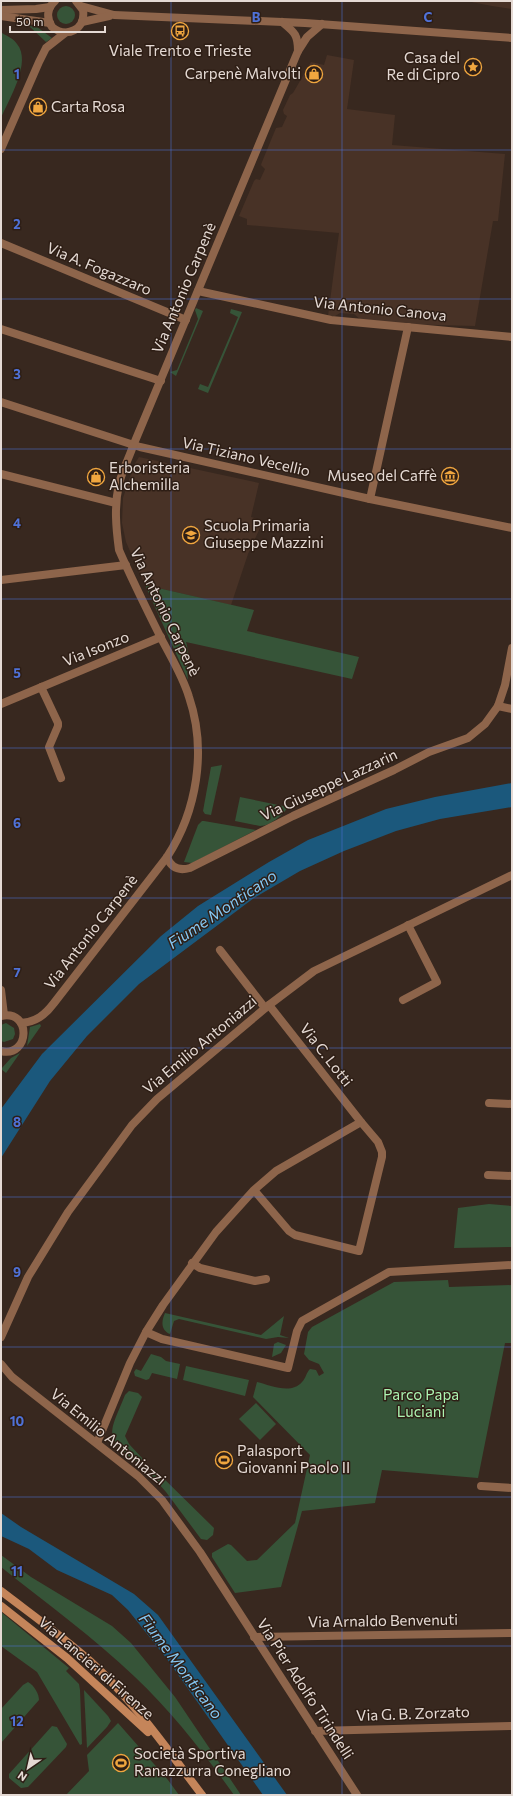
<svg xmlns="http://www.w3.org/2000/svg" width="513" height="1796" font-family="Commissioner,sans-serif">
<rect width="100%" height="100%" fill="#38281f"/>
<g fill="#483226">
<polygon points="466,1 512,1 512,9 492,6"/>
<polygon points="327,55 354,60 347,109 395,115 392,145 505,154 498,221 493,221 475,326 399,324 361,320 354,314 340,313 335,316 328,316 339,233 247,225 247,219 239,216 254,181 256,179 260,180 265,169 261,165 262,162 276,128 282,127 287,116 284,114 283,110 290,95 293,93 311,62 324,65"/>
<polygon points="139,457 259,483 251,517 261,520 260,528 248,554 231,605 145,585 126,542 122,523 123,498 134,465"/>
</g>
<g fill="#365438">
<circle cx="66" cy="15" r="9"/>
<polygon points="29,26 37,27 52,38 46,42"/>
<path d="M2,33c5,3 12,6 15,11 15,18 -8,55 -16,74z"/>
<polygon points="196,308 203,311 176,376 170,372 177,370 198,319 195,310"/>
<polygon points="231,309 242,312 208,393 198,389 200,384 208,387 238,317 230,313"/>
<path d="M145,585l109,25 -7,21 112,26 -7,22 -166,-37c4,11 0,25 2,38z"/>
<polygon points="222,765 211,815 205,814 203,811 211,767"/>
<path d="M240,797l48,10c-5,8 -18,19 -28,19l-25,-5z"/>
<polygon points="202,821 204,821 256,830 192,863 184,862 198,825"/>
<polygon points="6,1023 14,1028 15,1034 13,1039 4,1042 1,1041 1,1025"/>
<polygon points="40,1024 41,1026 27,1046 30,1027"/>
<polygon points="20,1053 6,1073 1,1069 11,1058"/>
<polygon points="489,1204 512,1206 512,1247 454,1248 458,1208"/>
<path d="M448,1280l1,7 63,-2v58h-7l-27,135 -96,-8 -7,33 -73,8 -21,76 -46,6 -23,-36v-4l16,-9 3,1 16,16 10,-1 38,-37 15,-68 -57,-58 4,-15c13,3 34,13 45,0 4,-4 4,-9 8,-13l6,1 3,6 5,-3 -5,-9 -10,-4 -5,-6 4,-22 4,-5 82,-45z"/>
<path d="M165,1313l96,22 23,-19 -4,19 9,3 -11,-1 -12,2 -87,-20 -5,2 -4,13c-9,-4 -9,-12 -5,-21z"/>
<polygon points="278,1342 286,1345 281,1353 272,1357 274,1344"/>
<polygon points="151,1354 161,1357 166,1361 180,1364 177,1379 152,1373 149,1379 146,1380 135,1376 134,1372 136,1369 141,1371"/>
<polygon points="186,1366 249,1380 245,1396 183,1380"/>
<path d="M129,1391l9,2 4,4 -17,39 4,8 13,14v2l-4,3c-36,-27 -28,-30 -13,-68z"/>
<polygon points="256,1403 276,1424 260,1440 239,1419"/>
<polygon points="155,1470 214,1528 213,1535 207,1540 201,1539 166,1492 151,1475"/>
<path d="M1,1555l30,22 81,49 19,17 44,54 66,98h-7c-30,-42 -62,-83 -99,-118 -42,-40 -89,-74 -134,-110z"/>
<polygon points="1,1612 69,1668 66,1671 79,1684 80,1690 82,1744 80,1745 37,1672 1,1646"/>
<path d="M28,1682c6,3 11,12 11,18l-38,43v-34l22,-24z"/>
<polygon points="84,1690 108,1716 111,1721 107,1727 87,1748"/>
<polygon points="118,1723 168,1780 179,1795 66,1795 89,1771 87,1755"/>
<polygon points="52,1726 57,1727 67,1744 66,1747 28,1787 21,1788 9,1778 9,1774"/>
</g>
<g fill="#1b587c">
<polygon points="512,783 512,807 440,819 396,831 344,851 300,871 254,898 139,984 87,1036 50,1081 1,1158 1,1109 42,1054 161,936 198,906 269,862 308,840 386,809 435,797"/>
<polygon points="1,1513 21,1527 134,1594 158,1615 287,1795 263,1795 167,1659 128,1610 112,1595 57,1570 29,1549 1,1536"/>
</g>
<g fill="none" stroke-linecap="round" stroke-linejoin="round">
<g stroke="#8e654b" stroke-width="8">
<polyline points="1,243 186,320"/>
<polyline points="198,291 331,320 512,337"/>
<polyline points="1,329 161,381"/>
<polyline points="1,402 140,447 370,499 512,528"/>
<polyline points="1,474 116,503"/>
<polyline points="370,499 408,327"/>
<polyline points="1,580 126,565"/>
<polyline points="41,687 58,723 58,726 49,747 61,778"/>
<polyline points="1,704 161,637"/>
<polyline points="498,706 512,709"/>
<path d="M167,857c4,11 12,14 23,11l103,-52 101,-46 35,-18 39,-14 17,-14 13,-18 7,-21 7,-37"/>
<polyline points="220,950 265,1008"/>
<polyline points="403,1000 437,982 408,925"/>
<polyline points="269,1005 361,1122"/>
<polyline points="489,1103 512,1104"/>
<polyline points="488,1175 512,1176"/>
<polyline points="192,1263 200,1268 255,1281 266,1279"/>
<polyline points="146,1332 162,1339 288,1368 297,1331 302,1321 389,1272 512,1265"/>
<polyline points="1,1337 28,1277 68,1212 132,1125 157,1099 269,1005 314,971 512,875"/>
<polyline points="1,1364 12,1377 138,1476 162,1500 200,1552 357,1795"/>
<polyline points="97,1443 130,1363 146,1332 163,1305 216,1232 254,1190 276,1171 361,1122 378,1142 382,1152 382,1157 359,1251 295,1235 289,1231 254,1190"/>
<polyline points="481,1486 512,1488"/>
<polyline points="254,1637 512,1633"/>
<polyline points="315,1731 512,1726"/>
</g>
<g stroke="#8e654b" stroke-width="8">
<path d="M55,1c-8,7 -9,17 -3,26 15,12 34,2 31,-17l-7,-9"/>
<polyline points="81,6 114,15 305,23 512,38"/>
<polyline points="1,10 36,9 50,7"/>
<polyline points="1,16 50,23"/>
<polyline points="82,22 109,16"/>
<path d="M282,22c12,10 16,12 16,29"/>
<polyline points="1,149 39,62 46,48 65,33"/>
<polyline points="1,990 4,1015"/>
<path d="M1,1016c31,-7 29,42 0,35"/>
<path d="M21,1023c15,-1 24,-8 33,-20l113,-146c30,-46 40,-107 22,-160 -6,-20 -17,-38 -27,-57 -15,-30 -30,-60 -43,-90 -3,-22 -5,-44 0,-66 3,-13 10,-26 14,-38l165,-395 9,-14 15,-13"/>
</g>
<g stroke="#c5855a" stroke-width="8">
<path d="M1,1591c30,23 61,45 89,70 43,39 77,88 112,134"/>
<polyline points="1,1606 67,1658 148,1732"/>
</g>
</g>
<path fill="none" stroke="#4f71d7" stroke-width="1" stroke-opacity="0.55" d="M171,1v1794M342,1v1794M1,150h511M1,299h511M1,449h511M1,599h511M1,748h511M1,898h511M1,1048h511M1,1197h511M1,1347h511M1,1497h511M1,1646h511"/>
<defs>
<g id="bus-ring" transform="scale(0.9)"><circle r="9.5" fill="#2e1e15" stroke="#f0a63f" stroke-width="1.5"/><path d="M-5-6H5V4H4V6H2V4H-2V6H-4V4H-5ZM-3.5-4V0h7V-4ZM-3.5 1.2v1.5H-2V1.2ZM2 1.2v1.5H3.5V1.2Z" fill="#f0a63f"/></g>
<g id="sight-ring" transform="scale(0.9)"><circle r="9.5" fill="#2e1e15" stroke="#f0a63f" stroke-width="1.5"/><path d="M0-6L1.8-2.2L6-1.7L2.9 1.2L3.7 5.4L0 3.3L-3.7 5.4L-2.9 1.2L-6-1.7L-1.8-2.2Z" fill="#f0a63f"/></g>
<g id="shop-ring" transform="scale(0.9)"><circle r="9.5" fill="#2e1e15" stroke="#f0a63f" stroke-width="1.5"/><path d="M-5-2.5h2.3a2.7 3.5 0 0 1 5.4 0H5L5.5 6h-11ZM-1.5-2.5h3a1.5 2.3 0 0 0-3 0Z" fill="#f0a63f"/></g>
<g id="museum-ring" transform="scale(0.9)"><circle r="9.5" fill="#2e1e15" stroke="#f0a63f" stroke-width="1.5"/><path d="M0-6L6-3V-2H-6V-3ZM-5-1h2V3h-2ZM-1-1h2V3h-2ZM3-1h2V3H3ZM-6 4H6V6H-6Z" fill="#f0a63f"/></g>
<g id="school-ring" transform="scale(0.9)"><circle r="9.5" fill="#2e1e15" stroke="#f0a63f" stroke-width="1.5"/><path d="M0-5L7-2L0 1L-7-2ZM-4 1L0 2.5L4 1V4Q0 6-4 4Z" fill="#f0a63f"/></g>
<g id="stadium-ring" transform="scale(0.9)"><circle r="9.5" fill="#2e1e15" stroke="#f0a63f" stroke-width="1.5"/><path d="M0-5a6.5 5 0 1 0 0 10a6.5 5 0 1 0 0-10ZM-3.5-1.8h7v3.6h-7Z" fill="#f0a63f"/></g>
</defs>
<g fill-rule="evenodd">
<use href="#bus-ring" x="180" y="31"/>
<use href="#sight-ring" x="473" y="67"/>
<use href="#shop-ring" x="314" y="74"/>
<use href="#shop-ring" x="38" y="107"/>
<use href="#museum-ring" x="450" y="476"/>
<use href="#shop-ring" x="96" y="477"/>
<use href="#school-ring" x="191" y="535"/>
<use href="#stadium-ring" x="224" y="1460"/>
<use href="#stadium-ring" x="121" y="1763"/>
</g>
<g text-anchor="middle" stroke-width="3" stroke-linejoin="round" paint-order="stroke">
<g font-size="15" fill="#e5dad4" stroke="#2e1e15" text-anchor="start">
<text x="180" y="56" text-anchor="middle">Viale Trento e Trieste</text>
<text x="460" y="63" text-anchor="end">Casa del<tspan x="460" dy="17">Re di Cipro</tspan></text>
<text x="301" y="79" text-anchor="end">Carpenè Malvolti</text>
<text x="51" y="112">Carta Rosa</text>
<text x="109" y="473">Erboristeria<tspan x="109" dy="17">Alchemilla</tspan></text>
<text x="437" y="481" text-anchor="end">Museo del Caffè</text>
<text x="204" y="531">Scuola Primaria<tspan x="204" dy="17">Giuseppe Mazzini</tspan></text>
<text x="237" y="1456">Palasport<tspan x="237" dy="17">Giovanni Paolo II</tspan></text>
<text x="134" y="1759">Società Sportiva<tspan x="134" dy="17">Ranazzurra Conegliano</tspan></text>
</g>
<g font-size="15" fill="#e5dad4" stroke="#2e1e15">
<text transform="translate(99 269) rotate(23)" y="5">Via A. Fogazzaro</text>
<text transform="translate(184 288) rotate(-67)" y="5">Via Antonio Carpenè</text>
<text transform="translate(380 309) rotate(6)" y="5">Via Antonio Canova</text>
<text transform="translate(246 457) rotate(13)" y="5">Via Tiziano Vecellio</text>
<text transform="translate(165 612) rotate(64)" y="5">Via Antonio Carpenè</text>
<text transform="translate(96 649) rotate(-22)" y="5">Via Isonzo</text>
<text transform="translate(329 785) rotate(-25)" y="5">Via Giuseppe Lazzarin</text>
<text transform="translate(91 932) rotate(-52)" y="5">Via Antonio Carpenè</text>
<text transform="translate(200 1045) rotate(-40)" y="5">Via Emilio Antoniazzi</text>
<text transform="translate(326 1055) rotate(52)" y="5">Via C. Lotti</text>
<text transform="translate(108 1437) rotate(39)" y="5">Via Emilio Antoniazzi</text>
<text transform="translate(383 1621) rotate(-1)" y="5">Via Arnaldo Benvenuti</text>
<text transform="translate(96 1668) rotate(41)" y="5">Via Lancieri di Firenze</text>
<text transform="translate(305 1689) rotate(57)" y="5">Via Pier Adolfo Tirindelli</text>
<text transform="translate(413 1714) rotate(-2)" y="5">Via G. B. Zorzato</text>
</g>
<g font-size="15" fill="#acf4b1" stroke="#2e1e15">
<text x="421" y="1400">Parco Papa<tspan x="421" dy="17">Luciani</tspan></text>
</g>
<g font-size="16" font-style="italic" fill="#85c7f3" stroke="#2e1e15">
<text transform="translate(222 909) rotate(-34)" y="6">Fiume Monticano</text>
<text transform="translate(181 1666) rotate(53)" y="6">Fiume Monticano</text>
</g>
</g>
<g font-size="13" text-anchor="middle" font-weight="bold" fill="#4f71d7" stroke="#2e1e15" stroke-width="3" stroke-linejoin="round" paint-order="stroke">
<text x="256" y="22">B</text>
<text x="428" y="22">C</text>
<text x="17" y="79">1</text>
<text x="17" y="229">2</text>
<text x="17" y="379">3</text>
<text x="17" y="528">4</text>
<text x="17" y="678">5</text>
<text x="17" y="828">6</text>
<text x="17" y="977">7</text>
<text x="17" y="1127">8</text>
<text x="17" y="1277">9</text>
<text x="17" y="1426">10</text>
<text x="17" y="1576">11</text>
<text x="17" y="1726">12</text>
</g>
<rect width="513" height="1796" fill="none" stroke="#e5dad4" stroke-width="4"/>
<g transform="translate(28 1768) rotate(214)" stroke="#2e1e15" stroke-width="3" paint-order="stroke">
<path d="M0-3L7 15L0 10L-7 15Z" fill="#e5dad4"/>
<text y="-6" font-size="11" font-weight="bold" text-anchor="middle" fill="#e5dad4">N</text>
</g>
<path d="M10 26v6h95v-6" fill="none" stroke="#e5dad4" stroke-width="2"/>
<text x="16" y="26" font-size="12" fill="#e5dad4" stroke="#2e1e15" stroke-width="3" paint-order="stroke">50 m</text>
</svg>
